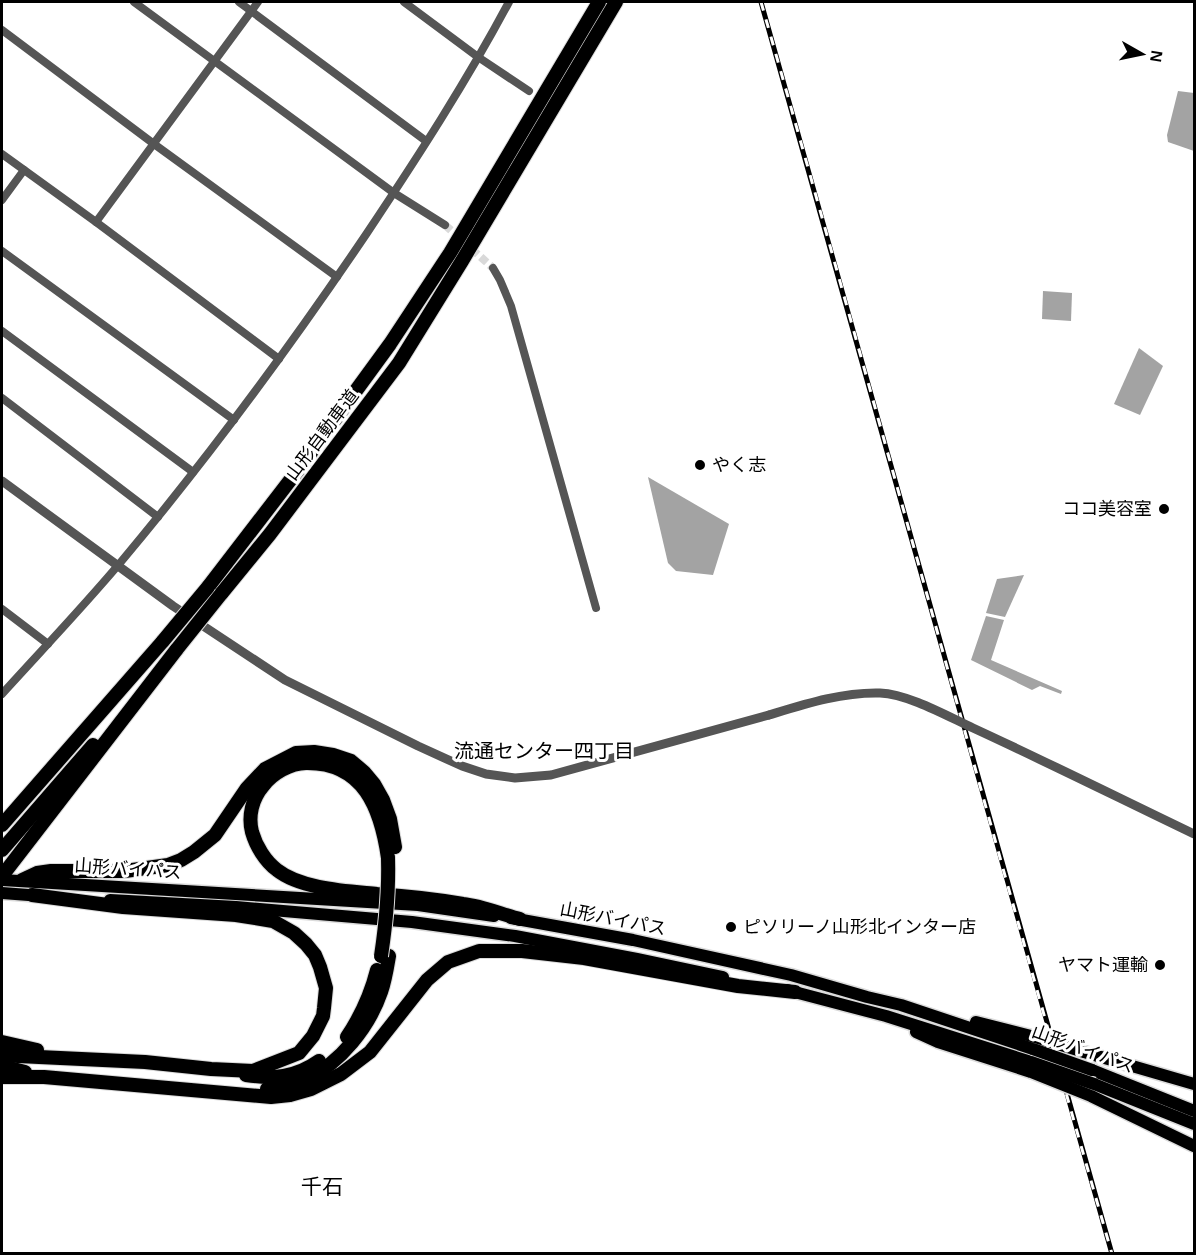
<svg xmlns="http://www.w3.org/2000/svg" width="1196" height="1255" font-family="Arial,'Noto Sans JP',sans-serif">
<rect width="100%" height="100%" fill="#fff"/>
<g fill="#a3a3a3">
<polygon points="1178,91 1194,93 1194,151 1168,142 1167,135"/>
<polygon points="1043,291 1072,293 1071,321 1042,319"/>
<polygon points="1139,348 1163,366 1140,415 1114,404"/>
<polygon points="648,477 729,524 713,575 676,571 668,563"/>
<polygon points="1024,575 1005,617 986,613 997,579"/>
<polygon points="986,616 1004,620 991,660 1062,691 1061,694 1040,686 1032,690 971,660"/>
</g>
<g fill="none" stroke-linecap="round" stroke-linejoin="round">
<polyline stroke="#d9d9d9" stroke-width="8" stroke-dasharray="8 4" stroke-linecap="butt" points="445,225 493,268"/>
<g stroke="#dbdbdb" stroke-width="15">
<g id="trunk">
<polyline points="2,880 418,905 494,916"/>
<polyline points="2,893 42,896"/>
<polyline points="110,900 236,907 412,922 515,936 637,959 723,977"/>
<polyline points="511,918 633,940 791,975 867,997 901,1005 1033,1049"/>
<polyline points="787,990 886,1016 1031,1062"/>
<polyline points="976,1022 1035,1037"/>
<polyline points="916,1032 938,1042 1031,1072"/>
<polyline points="1084,1052 1194,1084"/>
<polyline points="1092,1070 1194,1111"/>
<polyline points="1094,1084 1194,1124"/>
<polyline points="1091,1096 1194,1146"/>
</g>
</g>
<g stroke="#dbdbdb" stroke-width="16">
<g id="motorway">
<polyline points="208,587 298,470 390,344 450,253 599,2"/>
<polyline points="221,594 270,534 399,363 462,261 616,2"/>
<polyline points="2,825 163,641"/>
<polyline points="2,850 93,745"/>
<path d="M388,858c-7,-49 -24,-96 -82,-95 -16,0 -34,11 -43,23 -11,13 -15,30 -11,46 4,14 13,29 25,38 24,19 70,21 100,24 29,2 58,5 86,10 19,2 38,10 57,15"/>
<polyline points="2,876 177,649"/>
<polyline points="22,880 37,873 51,871 125,871 168,865 181,860 194,852 215,835 247,788 265,769 296,753 314,752 333,755 351,761 364,772 374,784 383,800 390,819 395,847"/>
<path d="M347,1037c14,-21 24,-43 30,-67"/>
<polyline points="2,1042 37,1050"/>
<polyline points="2,1054 18,1056 145,1062 211,1069 253,1071 299,1053 313,1036 323,1016 324,1008 326,988 320,967 315,955 306,944 294,933 273,921 236,915 123,907 32,895"/>
<polyline points="2,1066 25,1072"/>
<path d="M246,1075c27,4 49,3 73,-14"/>
<polyline points="2,1077 44,1077 271,1097 290,1095 311,1089 341,1074 370,1052 427,980 448,962 479,951 522,951 584,958 738,986 795,992"/>
<path d="M267,1089c14,-2 28,-4 40,-10 34,-17 62,-52 74,-87 4,-11 6,-24 8,-36"/>
</g>
</g>
<g stroke="#555" stroke-width="8">
<polyline points="134,2 394,193 445,225"/>
<polyline points="239,2 426,141"/>
<polyline points="404,2 478,57 529,91"/>
<polyline points="2,30 154,144 337,277"/>
<polyline points="2,154 96,222 279,359"/>
<polyline points="2,200 24,170"/>
<polyline points="96,222 258,2"/>
<polyline points="2,251 234,420"/>
<polyline points="493,268 500,280 511,306 596,608"/>
<polyline points="2,331 193,472"/>
<polyline points="2,398 158,517"/>
<polyline points="2,609 48,644"/>
<path d="M2,694c39,-43 80,-86 118,-131 88,-105 170,-216 247,-330 50,-75 100,-152 142,-231"/>
</g>
<polyline stroke="#555" stroke-width="9" points="2,481 173,606 285,680 418,746 462,766 486,774 515,778 551,775 769,715"/>
<use href="#trunk" stroke="#000" stroke-width="12"/>
<use href="#motorway" stroke="#000" stroke-width="14"/>
<g stroke="#000" stroke-width="5">
<path id="rail" d="M761,2c119,416 231,835 351,1252"/>
</g>
<use href="#rail" stroke="#fff" stroke-width="3" stroke-dasharray="9" stroke-linecap="butt"/>
<g stroke="#dbdbdb" stroke-width="15" stroke-linecap="butt">
<g id="trunk-bridge">
<polyline points="1035,1037 1084,1052"/>
<polyline points="1033,1049 1092,1070"/>
<polyline points="1031,1062 1094,1084"/>
<polyline points="1031,1072 1091,1096"/>
</g>
</g>
<g stroke="#dbdbdb" stroke-width="16" stroke-linecap="butt">
<g id="motorway-bridge">
<polyline points="163,641 208,587"/>
<polyline points="177,649 221,594"/>
<path d="M381,956c5,-33 8,-65 7,-98"/>
</g>
</g>
<path stroke="#555" stroke-width="9" d="M769,715c36,-11 73,-23 111,-22 28,1 67,23 93,35 74,34 148,71 221,106"/>
<use href="#trunk-bridge" stroke="#000" stroke-width="12"/>
<use href="#motorway-bridge" stroke="#000" stroke-width="14"/>
</g>
<g fill="#000" stroke="#fff" stroke-width="2">
<circle cx="700" cy="465" r="6"/>
<circle cx="1164" cy="509" r="6"/>
<circle cx="731" cy="927" r="6"/>
<circle cx="1160" cy="965" r="6"/>
</g>
<g text-anchor="middle" stroke-width="6" stroke-linejoin="round" paint-order="stroke">
<g font-size="18" fill="#000" stroke="#fff">
<text transform="translate(322 435) rotate(-53)" y="6">山形自動車道</text>
<text transform="translate(128 869) rotate(4)" y="6">山形バイパス</text>
<text transform="translate(613 919) rotate(11)" y="6">山形バイパス</text>
<text transform="translate(1083 1049) rotate(20)" y="6">山形バイパス</text>
</g>
<g font-size="18" fill="#000" stroke="#fff" text-anchor="start">
<text x="712" y="471">やく志</text>
<text x="1152" y="515" text-anchor="end">ココ美容室</text>
<text x="743" y="933">ピソリーノ山形北インター店</text>
<text x="1148" y="971" text-anchor="end">ヤマト運輸</text>
</g>
<g font-size="20" fill="#000" stroke="#fff">
<text x="544" y="758">流通センター四丁目</text>
</g>
<g font-size="21" fill="#000" stroke="#fff">
<text x="322" y="1194">千石</text>
</g>
</g>
<rect width="1196" height="1255" fill="none" stroke="#000000" stroke-width="6"/>
<g transform="translate(1142 54) rotate(99)" stroke="#ffffff" stroke-width="4.5" paint-order="stroke">
<path d="M0-4.5L10 22L0 15L-10 22Z" fill="#000000"/>
<text y="-9" font-size="16" font-weight="bold" text-anchor="middle" fill="#000000">N</text>
</g>
</svg>
